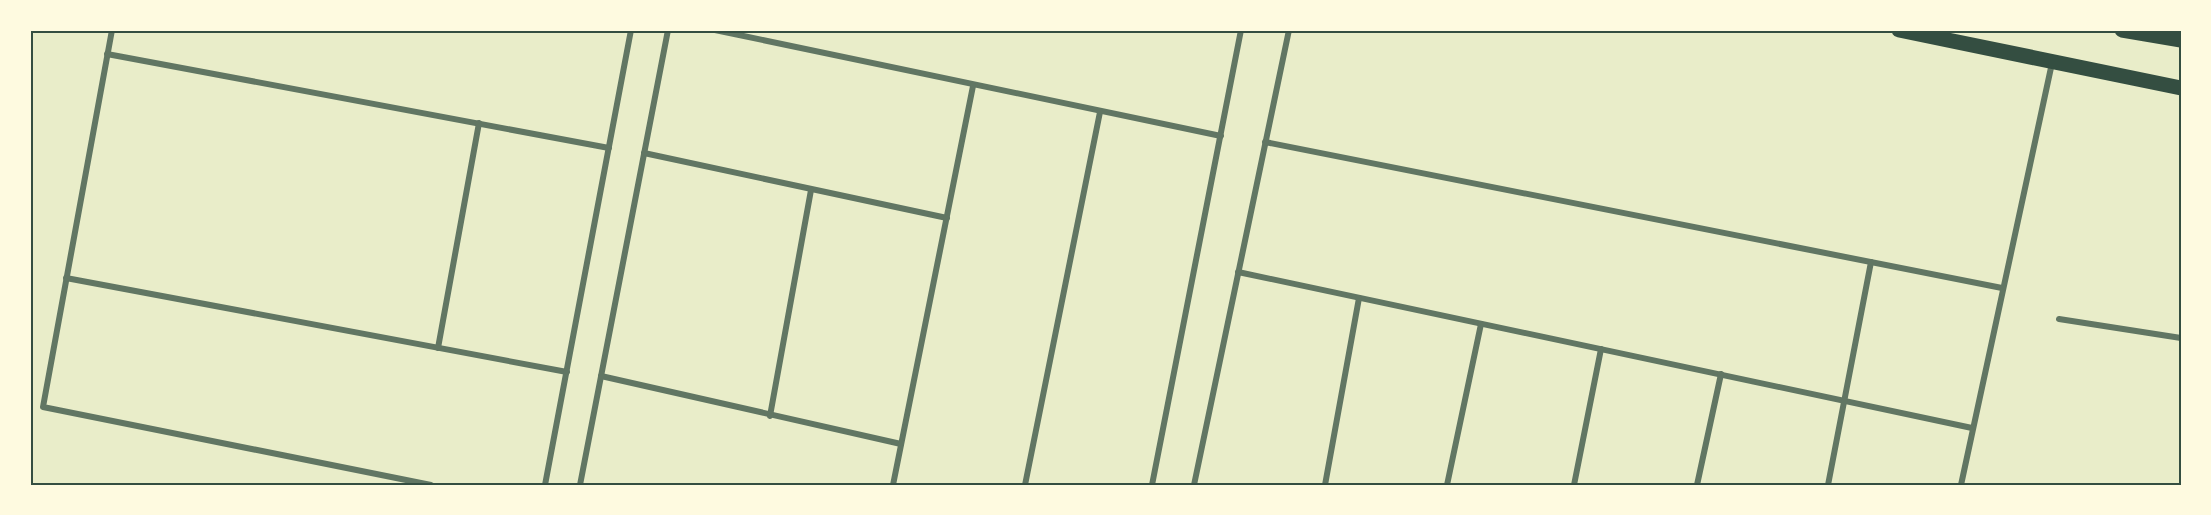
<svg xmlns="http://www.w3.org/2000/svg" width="2211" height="515" font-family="'Fira Sans Condensed',sans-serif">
<rect width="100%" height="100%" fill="#e9edc9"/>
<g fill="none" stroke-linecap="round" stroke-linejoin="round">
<g stroke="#617663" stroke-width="6">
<polyline points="112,30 43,407 431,485"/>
<polyline points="715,30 1221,136"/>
<polyline points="107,54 609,148"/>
<polyline points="1265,142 2002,288"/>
<polyline points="644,153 947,218"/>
<polyline points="1238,272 1972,428"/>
<polyline points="66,278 567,372"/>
<polyline points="2059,319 2181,338"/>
<polyline points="438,348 479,123"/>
<polyline points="601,376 901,444"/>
<polyline points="770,416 811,190"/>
<polyline points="545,485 631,30"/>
<polyline points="580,485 668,30"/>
<polyline points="893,485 973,86"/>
<polyline points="1025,485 1100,112"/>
<polyline points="1152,485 1241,30"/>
<polyline points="1194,485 1289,30"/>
<polyline points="1325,485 1359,298"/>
<polyline points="1447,485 1481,324"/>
<polyline points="1574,485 1601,349"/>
<polyline points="1697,485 1721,374"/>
<polyline points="1828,485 1871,262"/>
<polyline points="1961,485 2052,63"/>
</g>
<g stroke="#344e41" stroke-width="15">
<polyline points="1899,30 2181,88"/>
<polyline points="2122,30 2181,40"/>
</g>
</g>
<rect width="2211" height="515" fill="none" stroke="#fefae0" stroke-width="63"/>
<rect x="32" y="32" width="2148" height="452" fill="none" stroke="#344e41" stroke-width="2"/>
</svg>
